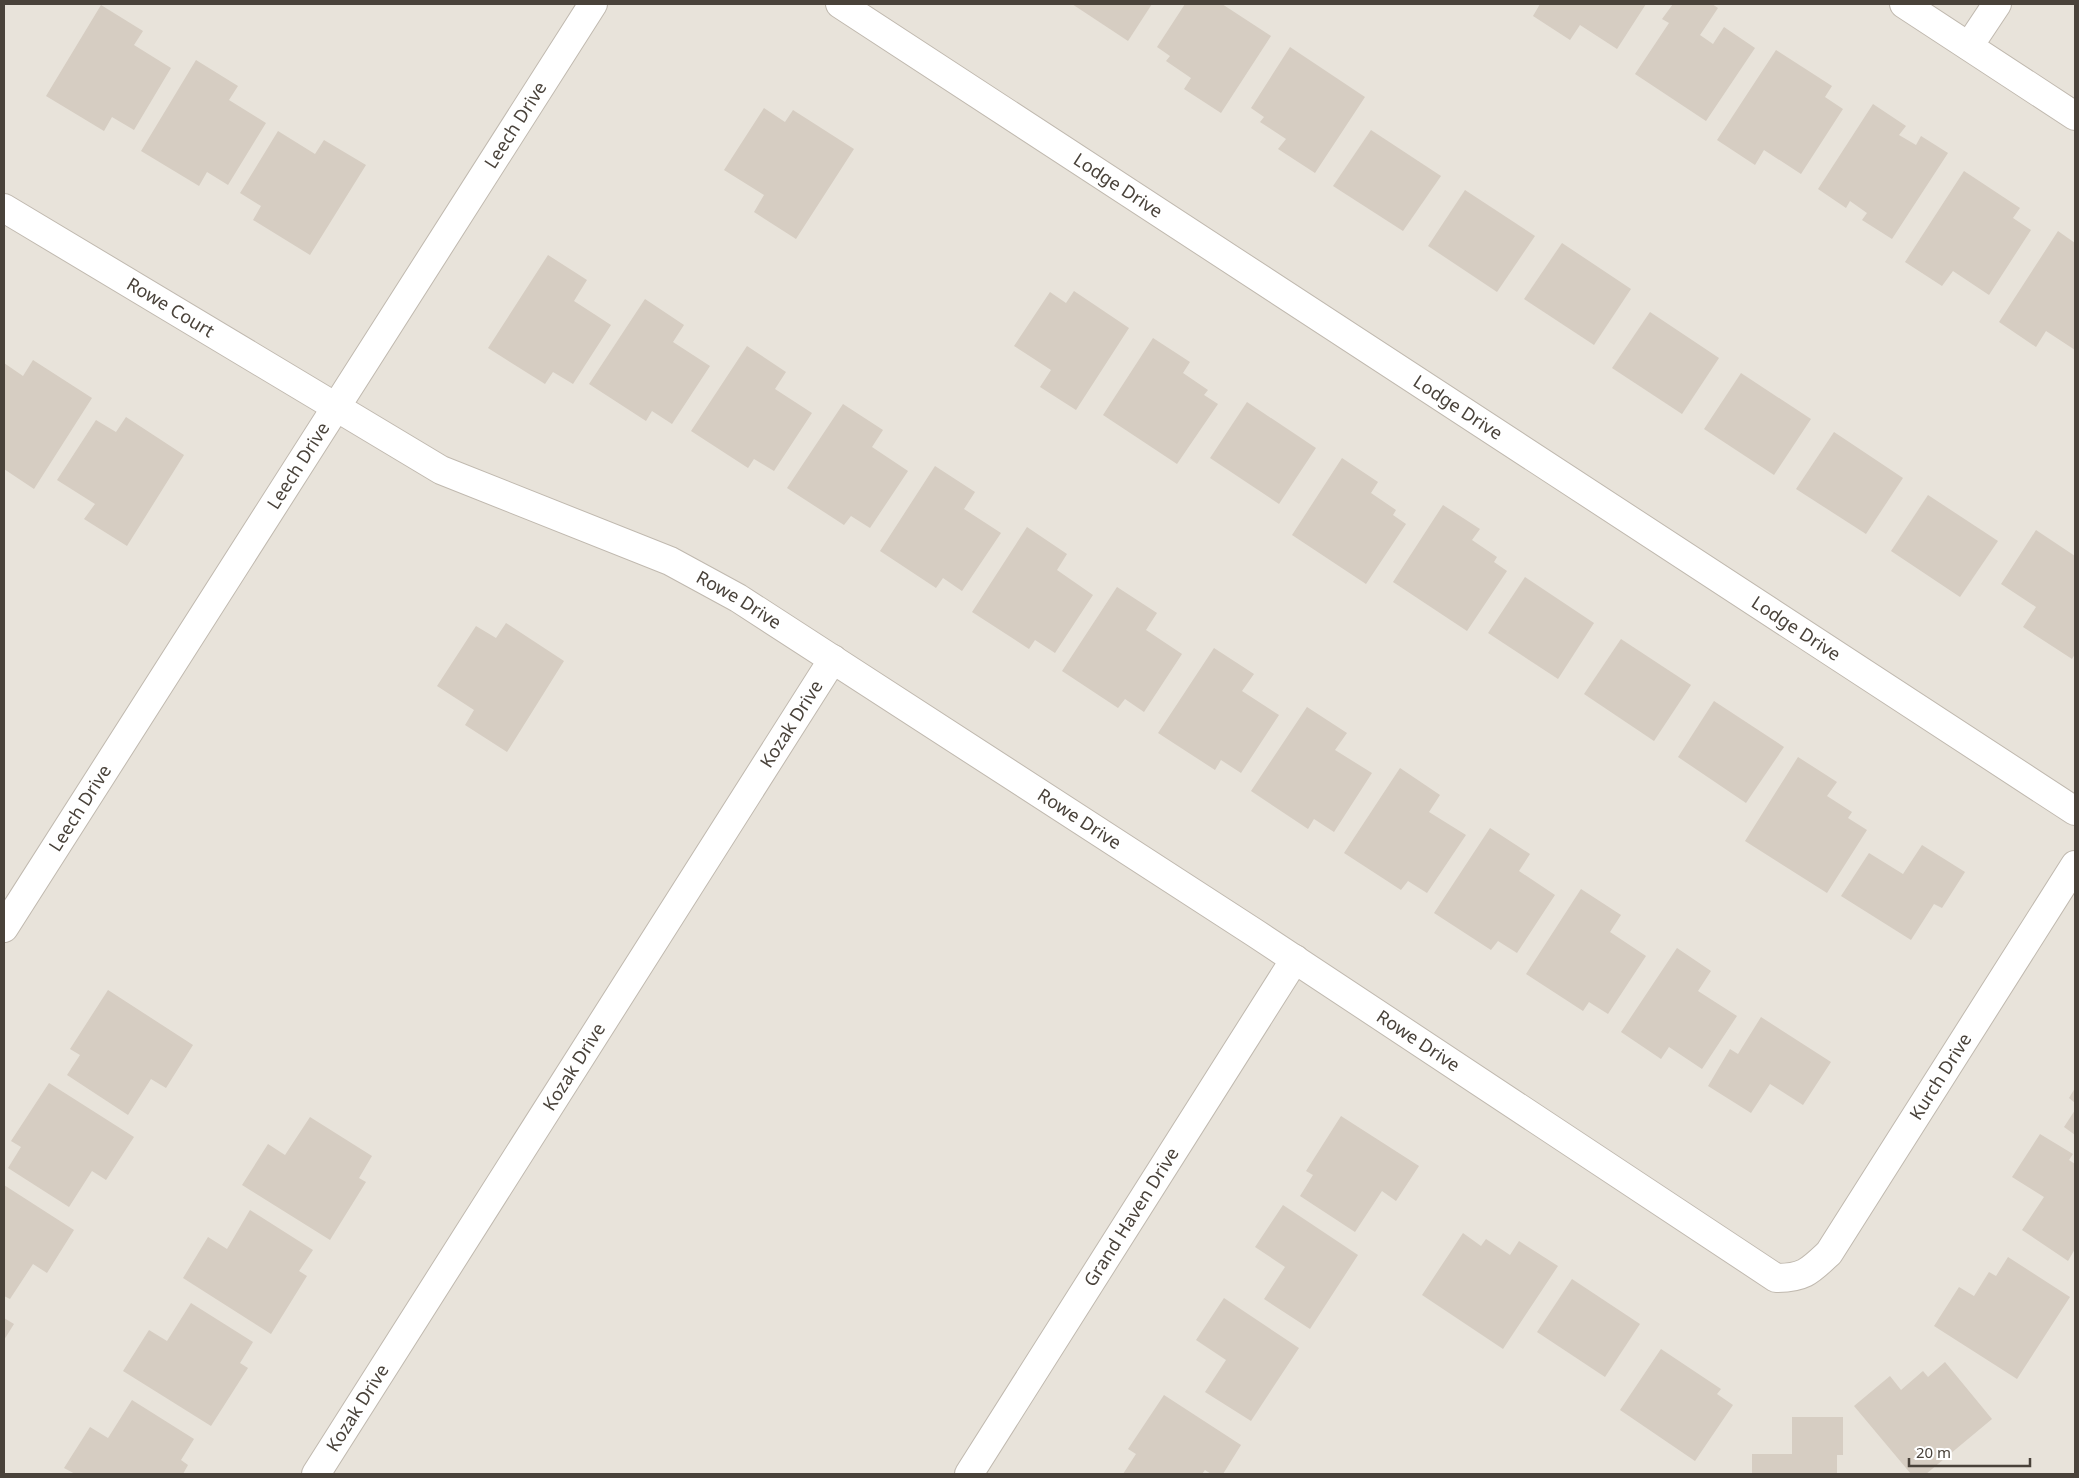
<svg xmlns="http://www.w3.org/2000/svg" width="2079" height="1478" font-family="'Noto Sans',sans-serif">
<rect width="100%" height="100%" fill="#f5f2ec"/>
<rect fill="#e8e3da" x="4" y="4" width="2071" height="1470"/>
<g fill="#d6cdc2">
<polygon points="1072,4 1152,4 1128,41"/>
<polygon points="1185,4 1222,4 1271,36 1221,113 1184,89 1191,78 1166,61 1170,56 1157,47"/>
<polygon points="1540,4 1646,4 1617,49 1580,25 1570,40 1533,16"/>
<polygon points="1673,4 1712,4 1718,8 1700,35 1713,44 1724,27 1755,48 1706,121 1635,74 1669,23 1662,19"/>
<polygon points="101,5 143,31 134,45 171,68 134,130 112,117 104,131 46,96"/>
<polygon points="1290,47 1365,97 1315,173 1278,149 1286,139 1260,122 1264,117 1251,108"/>
<polygon points="1776,50 1832,86 1825,97 1843,109 1801,174 1764,150 1755,165 1717,140"/>
<polygon points="196,60 238,86 229,100 266,123 228,185 207,172 199,186 141,151"/>
<polygon points="1873,104 1906,126 1899,135 1916,145 1921,136 1948,153 1892,239 1862,220 1867,213 1850,201 1846,208 1818,189"/>
<polygon points="764,108 785,122 793,110 854,149 796,239 754,212 764,195 724,170"/>
<polygon points="1371,130 1441,176 1403,231 1333,186"/>
<polygon points="278,131 315,154 324,140 366,165 310,255 253,220 261,206 240,193"/>
<polygon points="1964,171 2020,208 2013,218 2031,230 1989,295 1953,271 1942,286 1905,262"/>
<polygon points="1465,190 1535,236 1497,292 1428,246"/>
<polygon points="2058,231 2075,243 2075,350 2046,331 2036,347 1999,322"/>
<polygon points="1562,243 1631,289 1594,345 1524,299"/>
<polygon points="548,255 587,280 574,301 611,325 573,384 553,372 545,384 488,348"/>
<polygon points="1074,291 1129,328 1076,410 1040,387 1051,370 1014,346 1050,292 1066,303"/>
<polygon points="645,299 684,325 673,342 710,366 672,424 652,411 646,421 589,384"/>
<polygon points="1650,312 1719,358 1682,414 1612,368"/>
<polygon points="1153,338 1190,362 1183,373 1208,390 1204,395 1218,404 1177,464 1103,415"/>
<polygon points="747,346 786,372 775,389 812,413 774,471 754,459 748,468 691,431"/>
<polygon points="33,360 92,398 34,489 4,469 4,363 23,376"/>
<polygon points="1741,373 1811,419 1774,475 1704,429"/>
<polygon points="1247,402 1316,448 1279,504 1210,458"/>
<polygon points="843,404 883,430 872,447 908,471 870,528 851,516 844,525 787,488"/>
<polygon points="126,417 184,455 127,546 84,519 95,504 57,480 96,420 116,432"/>
<polygon points="1834,432 1903,478 1866,534 1796,489"/>
<polygon points="1342,458 1378,482 1371,493 1396,510 1393,515 1406,524 1366,584 1292,535"/>
<polygon points="935,466 975,492 964,509 1001,533 962,591 943,578 936,588 880,551"/>
<polygon points="1928,495 1998,541 1960,597 1891,551"/>
<polygon points="1443,505 1480,529 1472,540 1497,557 1494,562 1507,571 1467,631 1393,582"/>
<polygon points="1027,527 1067,554 1057,570 1093,595 1055,653 1035,640 1029,649 972,612"/>
<polygon points="2036,530 2075,556 2075,654 2072,659 2023,627 2036,607 2001,584"/>
<polygon points="1525,577 1594,623 1558,679 1488,633"/>
<polygon points="1117,587 1157,613 1146,630 1182,654 1144,712 1125,699 1118,708 1062,671"/>
<polygon points="506,623 564,661 507,752 465,725 474,710 437,686 476,626 496,638"/>
<polygon points="1621,639 1691,685 1654,741 1584,694"/>
<polygon points="1214,648 1254,674 1242,691 1279,715 1241,773 1221,760 1215,770 1158,733"/>
<polygon points="1714,701 1784,747 1746,803 1678,757"/>
<polygon points="1307,707 1347,733 1335,750 1372,773 1334,832 1314,819 1308,829 1251,791"/>
<polygon points="1798,757 1837,782 1827,796 1852,812 1848,818 1867,830 1827,893 1745,841"/>
<polygon points="1400,768 1440,795 1429,812 1466,835 1427,893 1408,881 1401,890 1344,853"/>
<polygon points="1490,828 1530,854 1519,871 1555,895 1517,953 1498,941 1491,950 1434,913"/>
<polygon points="1922,845 1965,872 1942,908 1934,904 1911,940 1841,896 1869,853 1903,874"/>
<polygon points="1581,889 1621,915 1610,932 1646,956 1608,1014 1589,1002 1583,1011 1526,974"/>
<polygon points="1677,948 1711,971 1698,991 1737,1016 1702,1069 1669,1047 1661,1059 1621,1032"/>
<polygon points="108,990 193,1045 166,1088 151,1079 128,1115 67,1075 80,1055 70,1049"/>
<polygon points="1761,1017 1831,1062 1803,1105 1770,1084 1751,1113 1708,1086 1730,1049 1738,1054"/>
<polygon points="49,1083 134,1137 106,1180 92,1171 69,1207 8,1168 21,1147 11,1141"/>
<polygon points="2075,1088 2075,1103 2069,1098"/>
<polygon points="2075,1110 2075,1135 2064,1127"/>
<polygon points="1341,1116 1419,1166 1396,1201 1382,1191 1355,1232 1300,1196 1313,1175 1306,1171"/>
<polygon points="310,1117 372,1156 359,1178 366,1182 330,1240 242,1185 268,1144 285,1155"/>
<polygon points="2040,1134 2073,1154 2069,1160 2075,1164 2075,1249 2068,1261 2022,1230 2044,1197 2012,1177"/>
<polygon points="4,1185 74,1230 47,1273 33,1264 10,1299 4,1296"/>
<polygon points="1283,1205 1358,1255 1310,1329 1264,1299 1285,1267 1255,1247"/>
<polygon points="250,1210 313,1250 299,1271 307,1276 271,1334 183,1278 208,1237 227,1249"/>
<polygon points="1463,1233 1481,1246 1486,1239 1510,1255 1519,1241 1558,1266 1503,1349 1422,1295"/>
<polygon points="2008,1257 2070,1297 2017,1379 1934,1326 1959,1287 1974,1296 1989,1272 1996,1276"/>
<polygon points="1572,1279 1640,1324 1605,1377 1537,1332"/>
<polygon points="1224,1298 1299,1348 1251,1421 1205,1392 1226,1360 1196,1340"/>
<polygon points="191,1303 253,1342 240,1363 248,1368 211,1426 123,1371 149,1330 167,1341"/>
<polygon points="4,1318 14,1324 4,1340"/>
<polygon points="1661,1349 1721,1389 1717,1394 1733,1405 1695,1461 1620,1410"/>
<polygon points="1945,1362 1992,1419 1926,1474 1911,1474 1854,1406 1890,1376 1901,1390 1923,1371 1928,1377"/>
<polygon points="1164,1395 1241,1445 1223,1474 1211,1474 1205,1470 1202,1474 1123,1474 1136,1454 1128,1449"/>
<polygon points="132,1400 194,1439 181,1460 188,1465 183,1474 75,1474 64,1468 90,1427 108,1438"/>
<polygon points="1792,1417 1843,1417 1843,1455 1837,1455 1837,1474 1752,1474 1752,1454 1792,1454"/>
</g>
<g fill="none" stroke-linecap="round" stroke-linejoin="round">
<g stroke="#c0b9af" stroke-width="30">
<g id="minor">
<path id="s1" d="M840,4l1235,807"/>
<polyline points="1904,4 2075,116"/>
<polyline points="1969,46 1997,4"/>
<path id="s2" d="M4,208l437,262 229,91 68,37 517,335 521,345c28,0 34,-7 53,-25l246,-388"/>
<path id="s3" d="M4,928l589,-924"/>
<path id="s4" d="M316,1474l517,-815"/>
<path id="s5" d="M969,1474l326,-515"/>
</g>
</g>
<use href="#minor" stroke="#fff" stroke-width="28"/>
</g>
<g text-anchor="middle" stroke-width="4" stroke-linejoin="round" paint-order="stroke">
<g font-size="18" fill="#49423a" stroke="#fff">
<text dy="6" stroke="none"><textPath href="#s3" startOffset="952">Leech Drive</textPath></text>
<text dy="6" stroke="none"><textPath href="#s1" startOffset="332">Lodge Drive</textPath></text>
<text dy="6" stroke="none"><textPath href="#s2" startOffset="194">Rowe Court</textPath></text>
<text dy="6" stroke="none"><textPath href="#s1" startOffset="738">Lodge Drive</textPath></text>
<text dy="6" stroke="none"><textPath href="#s3" startOffset="548">Leech Drive</textPath></text>
<text dy="6" stroke="none"><textPath href="#s2" startOffset="835">Rowe Drive</textPath></text>
<text dy="6" stroke="none"><textPath href="#s1" startOffset="1142">Lodge Drive</textPath></text>
<text dy="6" stroke="none"><textPath href="#s4" startOffset="888">Kozak Drive</textPath></text>
<text dy="6" stroke="none"><textPath href="#s3" startOffset="142">Leech Drive</textPath></text>
<text dy="6" stroke="none"><textPath href="#s2" startOffset="1240">Rowe Drive</textPath></text>
<text dy="6" stroke="none"><textPath href="#s2" startOffset="1645">Rowe Drive</textPath></text>
<text dy="6" stroke="none"><textPath href="#s4" startOffset="482">Kozak Drive</textPath></text>
<text dy="6" stroke="none"><textPath href="#s2" startOffset="2344">Kurch Drive</textPath></text>
<text dy="6" stroke="none"><textPath href="#s5" startOffset="304">Grand Haven Drive</textPath></text>
<text dy="6" stroke="none"><textPath href="#s4" startOffset="78">Kozak Drive</textPath></text>
</g>
</g>
<rect width="2079" height="1478" fill="none" stroke="#49423a" stroke-width="10"/>
<path d="M1909 1458v8h121v-8" fill="none" stroke="#49423a" stroke-width="2.5"/>
<text x="1916" y="1458" font-size="15" fill="#49423a" stroke="#ffffff" stroke-width="4" paint-order="stroke">20 m</text>
</svg>
